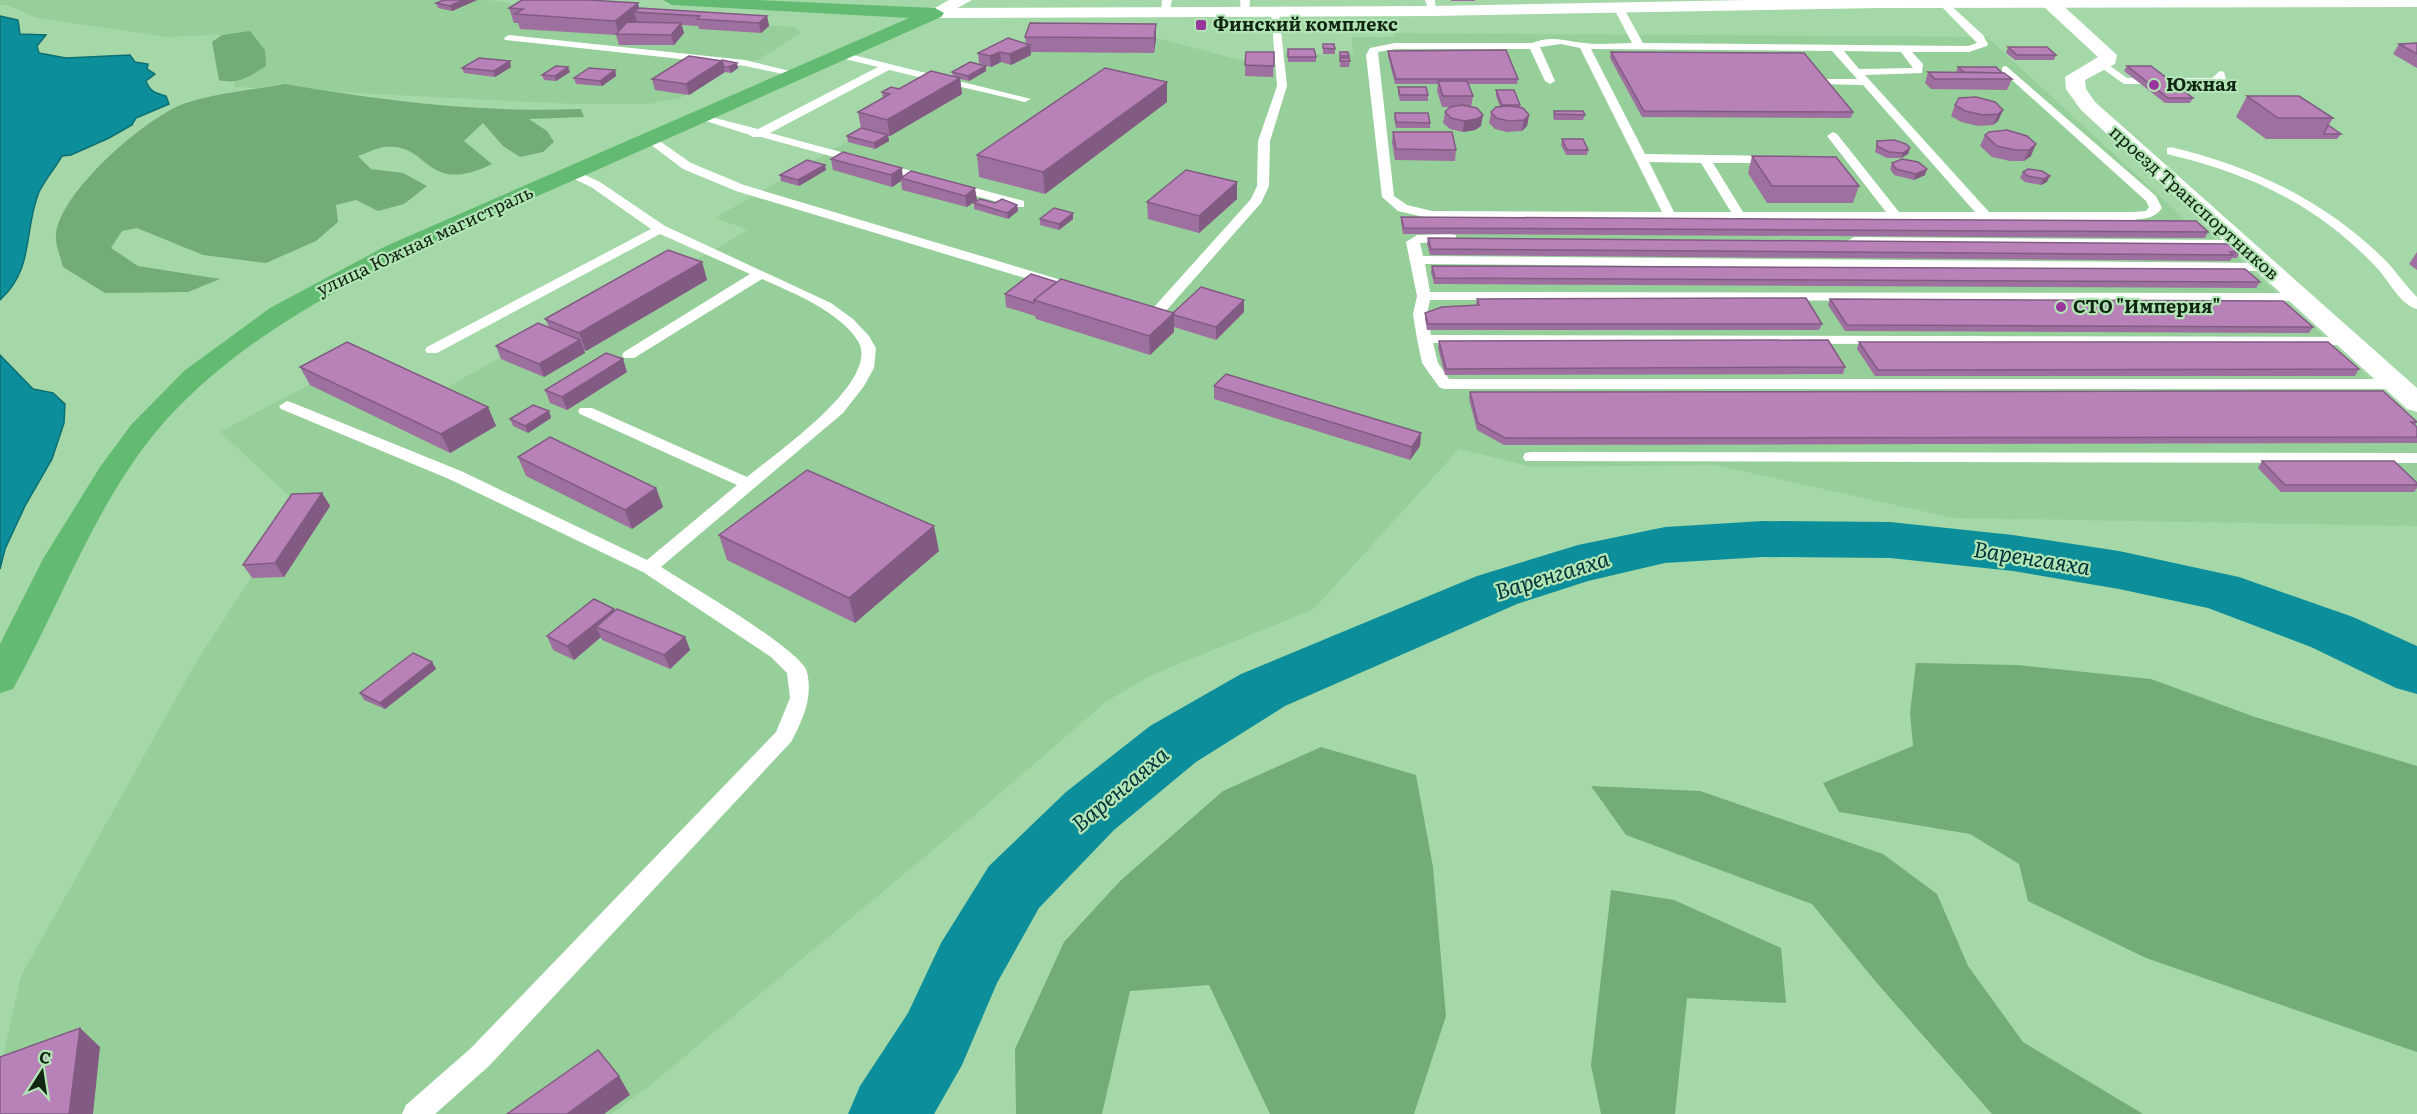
<svg xmlns="http://www.w3.org/2000/svg" width="2417" height="1114" font-family="Literata,serif">
<rect width="100%" height="100%" fill="#a5d8a8"/>
<g fill="#97cf9a">
<polygon points="0,0 489,0 536,8 534,11 794,27 801,33 758,60 749,61 731,73 725,72 680,98 649,104 571,104 234,87 232,34 167,37 37,18 7,5 0,5"/>
<polygon points="1394,33 1987,37 2192,226 2204,226 2417,422 2417,526 1953,518 1715,465 1532,467 1459,449 1314,609 1152,675 1107,701 968,821 653,1083 611,1114 0,1114 0,1069 21,976 198,659 299,505 220,432 310,384 433,395 543,334 681,269 748,230 715,218 862,133 944,81 1032,37 1156,38 1244,61 1284,54 1354,54 1351,37 1394,37"/>
</g>
<g fill="#72ac76">
<path d="M250,31l15,19 1,16c-16,10 -28,19 -47,14l-7,-38 10,-7z"/>
<path d="M285,84c97,17 198,29 296,25l3,8 -55,2 18,12 7,11 -11,10 -23,5 -17,-11 -20,-23 -19,18 28,23c-68,33 -62,-22 -107,-17 -9,1 -18,6 -27,9l13,13 32,4 24,13 -23,18 -26,7 -22,-11 -20,5 2,17 -22,19 -50,22 -63,-8 -66,-27 -15,3 -11,17 27,18 82,13 -32,13 -83,1 -42,-26c-2,-9 -8,-22 -7,-31 1,-42 92,-121 130,-133 31,-10 67,-13 99,-19z"/>
<polygon points="1916,663 2017,665 2151,679 2255,717 2417,766 2417,1052 2146,958 2028,901 2019,864 1970,834 1839,812 1823,783 1913,746 1910,713"/>
<polygon points="1321,747 1416,775 1433,867 1446,1016 1414,1114 1270,1114 1209,985 1130,991 1102,1114 1016,1114 1015,1049 1064,942 1120,881 1223,791"/>
<polygon points="1591,786 1700,791 1883,854 1937,894 1968,966 2023,1042 2143,1114 1992,1114 1876,982 1812,904 1626,835"/>
<polygon points="1611,890 1674,900 1781,948 1786,1003 1687,998 1675,1114 1601,1114 1591,1065"/>
</g>
<g fill="#0c8f9b" stroke="#0e6f72" stroke-width="1.5">
<path d="M0,16l18,4 2,14 26,1 -9,11 2,7 27,5 64,-3 5,7 13,2 -1,5 8,5 -9,7c4,11 10,12 20,15l3,8 -33,14 -4,7 -23,13 -38,17 -9,1c-7,12 -17,24 -23,36 -16,40 -4,76 -39,108z"/>
<polygon points="0,355 33,389 53,393 65,404 64,423 52,459 25,506 5,549 0,569"/>
</g>
<g fill="none" stroke-linecap="round" stroke-linejoin="round">
<polygon fill="#0c8f9b" fill-rule="evenodd" points="1763,521 1890,522 2013,535 2119,551 2239,577 2353,617 2417,646 2417,694 2396,688 2311,647 2208,608 2119,589 2013,571 1890,558 1763,557 1665,563 1588,581 1517,604 1285,706 1196,762 1114,830 1039,908 997,983 962,1065 934,1114 848,1114 860,1086 908,1013 941,943 989,866 1066,792 1150,726 1241,674 1477,576 1578,545 1665,527"/>
<g fill="#fff" fill-rule="evenodd">
<polygon points="1162,0 1172,0 1169,14 1161,12"/>
<polygon points="1240,0 1250,0 1249,14 1241,12"/>
<polygon points="1425,0 1435,0 1436,13 1430,13"/>
<path d="M1940,1h6l37,34 5,9 -1,2 -18,6h-57l11,12 -1,9 -57,2 124,137h144l13,-1 3,-4 -3,-6 -144,-130v-4l4,-1 150,130 6,12c-8,11 -16,10 -29,12l-236,2 -465,-3 -34,-8 -16,-14 -16,-142 4,-7 25,-5h137c19,-8 33,-2 52,0 16,2 33,0 48,0l-19,-36 5,-3 5,3 20,36 325,3 9,-3 -37,-38zM1561,44l19,4 82,164 -230,-1 -25,-6 -13,-9 -16,-144 17,-3h135l15,32 5,3 5,-3 -15,-34zM1591,49l241,2 25,28h-35l-4,1v4l45,1 112,127h-76l-62,-78 -4,-2 -6,4 59,76h-143l-30,-49h64l4,-1v-6l-136,-2zM1844,51l57,1 12,16 -54,1zM1649,162l52,1 30,49h-57z"/>
<polygon points="1271,10 1279,12 1287,86 1270,141 1269,186 1261,203 1165,312 1155,312 1155,306 1251,199 1257,186 1258,141 1277,86"/>
<polygon points="509,35 745,60 802,74 797,77 745,66 505,40 504,38"/>
<polygon points="841,52 1031,99 1025,102 889,70 770,133 1024,201 1024,207 1016,207 761,137 752,137 750,135 693,117 699,114 758,129 878,67 837,57 836,55"/>
<polygon points="2103,61 2127,78 2212,78 2220,71 2224,72 2226,79 2212,84 2124,84 2099,66 2098,64"/>
<polygon points="646,137 654,137 691,163 744,185 1058,279 1060,282 1053,286 1048,285 736,191 683,169 646,141"/>
<path d="M2171,147c82,20 153,53 213,112 12,12 21,26 33,38v12c-17,-4 -29,-30 -41,-42 -14,-15 -31,-30 -47,-42 -49,-37 -103,-57 -162,-71v-6z"/>
<path d="M572,169l28,13 65,44 166,77 22,16 16,17 7,12 -2,20 -10,18 -21,27 -182,154c25,16 141,83 146,105 6,25 -4,48 -16,70l-302,324 -54,48h-33l4,-9 65,-57 305,-316 14,-34 -3,-25 -16,-16 -128,-85 -194,-93 -168,-70 -2,-3 8,-5 6,2 168,68 186,89 90,-75 -157,-71 -2,-3 2,-3h12l155,69c26,-22 135,-96 111,-136 -19,-30 -65,-48 -96,-62l-128,79h-10l-2,-3 2,-3 126,-78 -90,-40 -223,119h-10l-2,-3 2,-3 224,-118 -60,-42 -23,-11v-6z"/>
<polygon points="1451,234 1456,235 1456,241 1420,243 1423,256 2265,263 2272,267 2265,271 1425,264 1430,292 2298,293 2305,297 2298,301 1430,300 1427,314 1431,335 2348,337 2355,341 2348,345 1433,343 1438,363 1449,379 2397,379 2405,384 2397,389 1444,389 1439,387 1422,363 1417,339 1413,314 1417,296 1406,242 1417,235"/>
<polygon points="1854,237 2239,240 2246,244 2239,248 1849,244 1847,241"/>
<polygon points="1531,452 2417,453 2417,463 1525,461 1523,457 1525,453"/>
</g>
<polygon fill="#fff" fill-rule="evenodd" points="2043,0 2057,0 2117,55 2115,64 2085,80 2086,89 2095,102 2417,388 2417,412 2407,409 2081,110 2066,89 2065,77 2098,57 2044,7 2041,3"/>
<polygon fill="#fff" fill-rule="evenodd" points="1747,0 2417,0 2417,7 1879,8 1433,16 935,18 926,13 935,8 1433,6"/>
<polygon fill="#fff" fill-rule="evenodd" points="949,0 972,0 941,17 929,17 926,13"/>
<path fill="#62bb70" fill-rule="evenodd" d="M663,0h93l179,8 9,5 -3,4c-120,53 -240,107 -360,160 -144,64 -330,135 -430,261 -60,76 -92,169 -138,251l-13,4v-49l43,-85 57,-92 31,-42 53,-54 86,-63 116,-62 523,-228 -237,-13z"/>
</g>
<g fill="#9e709f">
<polygon points="444,0 477,0 452,11 438,8 436,3"/>
<rect x="1451" y="0" width="24" height="1"/>
<polygon points="509,8 639,8 767,16 769,26 761,33 699,29 698,26 682,25 684,33 674,45 619,45 616,35 520,29 518,23 514,23"/>
<polygon points="1156,24 1156,39 1154,53 1031,52 1031,55 1011,65 1001,62 991,67 979,63 978,53 1026,44 1025,37"/>
<polygon points="2417,43 2417,68 2393,54 2399,44"/>
<polygon points="1323,44 1335,49 1335,54 1323,54"/>
<polygon points="2008,47 2056,55 2054,60 2015,60 2006,53"/>
<polygon points="1288,49 1316,57 1316,62 1288,62"/>
<polygon points="1388,51 1518,79 1517,84 1469,84 1473,96 1471,107 1481,126 1475,130 1463,132 1450,129 1443,123 1445,112 1451,107 1442,107 1437,91 1438,84 1395,84 1388,56"/>
<polygon points="1246,52 1274,52 1273,77 1245,76"/>
<polygon points="1340,52 1348,52 1350,61 1349,67 1340,67"/>
<polygon points="1611,52 1853,112 1851,118 1642,117 1610,58"/>
<polygon points="721,61 738,68 731,73 725,72 689,95 655,90 652,79"/>
<polygon points="986,66 986,71 969,81 960,79 962,94 890,136 888,136 889,141 875,149 848,142 847,136 861,128 858,112 883,98 882,92 953,76 952,72"/>
<polygon points="2127,66 2193,98 2190,103 2165,103 2124,71"/>
<polygon points="511,67 495,77 464,73 462,68"/>
<polygon points="1958,67 2002,73 2012,79 2007,90 1931,89 1925,83 1928,72 1956,72"/>
<polygon points="615,70 616,76 602,86 576,84 574,78"/>
<polygon points="570,72 556,81 544,80 542,75"/>
<polygon points="1398,87 1428,95 1428,101 1400,101 1398,93"/>
<polygon points="1496,90 1520,105 1520,108 1529,115 1527,126 1522,131 1507,132 1495,129 1489,123 1491,112 1500,107 1496,96"/>
<polygon points="2247,96 2333,118 2329,125 2341,134 2337,139 2266,139 2236,117"/>
<polygon points="1167,102 1045,194 979,177 977,155"/>
<polygon points="1955,105 2003,110 1998,121 1993,125 1978,126 1961,122 1951,116"/>
<polygon points="1554,111 1585,115 1583,120 1554,120 1553,116"/>
<polygon points="1395,113 1430,123 1430,128 1396,128 1394,118"/>
<polygon points="1393,132 1456,150 1455,161 1395,160 1392,143"/>
<polygon points="1985,135 2027,136 2031,156 2024,161 2010,161 1992,157 1980,146"/>
<polygon points="1562,139 1588,150 1587,155 1566,155 1561,145"/>
<polygon points="1877,141 1910,148 1908,154 1901,158 1887,158 1875,152"/>
<polygon points="1752,156 1859,186 1853,203 1767,203 1748,173"/>
<polygon points="831,159 903,176 911,171 977,200 967,207 902,190 901,181 892,187 833,170"/>
<polygon points="1892,163 1925,175 1914,180 1894,175 1890,169"/>
<polygon points="2028,169 2047,182 2041,185 2025,182 2020,178 2023,172"/>
<polygon points="826,170 799,186 781,181 780,175"/>
<polygon points="1237,199 1199,233 1148,219 1147,202"/>
<polygon points="974,203 1017,205 1018,211 1008,219 974,209"/>
<polygon points="1401,217 2208,232 2205,238 1403,234 1401,223"/>
<polygon points="1040,219 1073,219 1059,230 1040,225"/>
<polygon points="1428,238 2240,252 2237,258 2232,258 2230,261 1430,255 1427,244"/>
<polygon points="2417,252 2417,270 2409,264"/>
<polygon points="702,262 707,280 586,351 584,350 585,353 544,377 501,359 496,346 549,327 545,319"/>
<polygon points="1432,266 2260,282 2256,288 1434,284 1431,272"/>
<polygon points="1057,282 1173,313 1244,312 1216,340 1174,327 1174,332 1150,355 1036,319 1035,316 1006,307 1005,294"/>
<polygon points="1477,299 1822,324 1819,330 1427,330 1425,319 1425,313 1476,305"/>
<polygon points="1830,299 2313,327 2309,333 1845,331 1828,305"/>
<polygon points="1439,341 1845,367 1843,374 1445,375 1438,348"/>
<polygon points="1859,342 2359,369 2355,376 1875,376 1857,349"/>
<polygon points="300,367 488,407 496,426 450,453 310,385"/>
<polygon points="627,372 567,410 550,403 545,390"/>
<polygon points="1214,386 1421,433 1420,446 1410,460 1214,399"/>
<polygon points="1470,392 2417,422 2415,425 2417,427 2417,443 1504,445 1477,430 1469,399"/>
<polygon points="549,411 551,418 528,433 513,426 510,419"/>
<polygon points="518,457 656,488 663,507 632,529 526,476"/>
<polygon points="2262,461 2417,483 2417,488 2414,492 2281,492 2258,468"/>
<polygon points="322,493 330,506 284,577 252,578 243,565"/>
<polygon points="719,535 939,551 855,623 727,560"/>
<polygon points="615,611 685,637 690,650 670,669 602,640 601,637 574,660 553,650 547,636"/>
<polygon points="432,662 436,669 385,709 364,700 360,693"/>
</g>
<g fill="#815b82">
<polygon points="463,0 477,0 452,11 450,6"/>
<polygon points="638,3 640,12 634,12 637,22 619,34 615,21"/>
<polygon points="767,16 769,26 761,33 759,23"/>
<polygon points="681,23 684,33 674,45 671,35"/>
<polygon points="1156,24 1156,39 1154,53 1154,38"/>
<polygon points="1030,45 1031,55 1011,65 1010,54"/>
<polygon points="1000,52 1001,62 991,67 990,56"/>
<polygon points="510,61 511,67 495,77 494,71"/>
<polygon points="722,61 725,72 689,95 686,84"/>
<polygon points="737,63 738,68 731,73 729,67"/>
<polygon points="986,66 986,71 969,81 968,76"/>
<polygon points="568,67 570,72 556,81 555,76"/>
<polygon points="615,70 616,76 602,86 600,81"/>
<polygon points="960,78 962,94 890,136 887,120"/>
<polygon points="1167,82 1167,102 1045,194 1043,172"/>
<polygon points="2003,110 1998,121 1993,125 1998,114"/>
<polygon points="1483,115 1481,126 1475,130 1463,132 1464,121"/>
<polygon points="1529,115 1527,126 1522,131 1524,120"/>
<polygon points="888,135 889,141 875,149 874,143"/>
<polygon points="2036,144 2031,156 2024,161 2029,150"/>
<polygon points="1910,148 1908,154 1901,158 1903,153"/>
<polygon points="825,165 826,170 799,186 798,180"/>
<polygon points="902,168 903,179 901,178 901,181 892,187 891,175"/>
<polygon points="1927,169 1925,175 1914,180 1916,174"/>
<polygon points="2050,176 2047,182 2041,185 2043,179"/>
<polygon points="1237,182 1237,199 1199,233 1199,216"/>
<polygon points="975,188 977,200 967,207 965,196"/>
<polygon points="1017,205 1018,211 1008,219 1007,213"/>
<polygon points="1073,213 1073,219 1059,230 1059,224"/>
<polygon points="702,262 707,280 586,351 579,333"/>
<polygon points="1244,300 1244,312 1216,340 1216,327"/>
<polygon points="1174,313 1174,332 1150,355 1149,336"/>
<polygon points="580,340 585,353 544,377 539,364"/>
<polygon points="623,359 627,372 567,410 562,397"/>
<polygon points="488,407 496,426 450,453 441,434"/>
<polygon points="549,411 551,418 528,433 525,426"/>
<polygon points="1421,433 1420,446 1410,460 1412,447"/>
<polygon points="656,488 663,507 632,529 625,510"/>
<polygon points="322,493 330,506 284,577 275,563"/>
<polygon points="934,526 939,551 855,623 849,598"/>
<polygon points="614,609 620,622 596,627 601,637 574,660 567,646"/>
<polygon points="685,637 690,650 670,669 664,655"/>
<polygon points="432,662 436,669 385,709 380,703"/>
<polygon points="80,1028 100,1047 93,1114 69,1114"/>
<polygon points="619,1076 630,1095 604,1114 567,1114"/>
</g>
<g fill="#b882b9" stroke="#815b82" stroke-width="1.5">
<polygon points="444,0 463,0 450,6 436,3"/>
<polygon points="522,0 588,0 638,3 615,21 515,14 523,9 509,8"/>
<polygon points="639,8 767,16 759,23 697,19 700,16 634,12"/>
<polygon points="627,22 681,23 671,35 616,34"/>
<polygon points="1030,23 1156,24 1154,38 1025,37"/>
<polygon points="1008,38 1030,45 1010,54 1000,52 990,56 978,53"/>
<polygon points="2417,43 2417,54 2399,44"/>
<polygon points="1323,44 1334,44 1335,49 1323,48"/>
<polygon points="2008,47 2047,47 2056,55 2017,55"/>
<polygon points="1288,49 1314,49 1316,57 1288,57"/>
<polygon points="1506,50 1518,79 1396,79 1388,51"/>
<polygon points="1246,52 1274,52 1274,66 1245,65"/>
<polygon points="1340,52 1348,52 1349,56 1340,56"/>
<polygon points="1611,52 1804,53 1853,112 1644,111"/>
<polygon points="689,56 722,61 686,84 652,79"/>
<polygon points="479,58 510,61 494,71 462,68"/>
<polygon points="1340,58 1349,58 1350,61 1340,61"/>
<polygon points="722,60 737,63 729,67 724,67 722,61 721,61"/>
<polygon points="970,62 986,66 968,76 952,72"/>
<polygon points="556,66 568,67 555,76 542,75"/>
<polygon points="2127,66 2151,66 2193,98 2168,98"/>
<polygon points="1958,67 1996,67 2002,73 1964,72"/>
<polygon points="589,68 615,70 600,81 574,78"/>
<polygon points="1105,68 1167,82 1043,172 977,155"/>
<polygon points="931,71 960,78 887,120 858,112 890,94 882,92 891,87 899,89"/>
<polygon points="1928,72 2004,73 2012,79 1935,79"/>
<polygon points="1438,81 1467,81 1473,96 1443,96"/>
<polygon points="1398,87 1426,87 1428,95 1400,95"/>
<polygon points="1496,90 1514,90 1520,105 1502,105"/>
<polygon points="2247,96 2299,96 2333,118 2278,118"/>
<polygon points="1976,97 1995,102 2003,110 1998,114 1983,115 1965,111 1955,105 1959,98"/>
<polygon points="1462,105 1477,108 1483,115 1477,119 1464,121 1451,118 1445,112 1450,107"/>
<polygon points="1510,106 1523,108 1529,115 1524,120 1509,121 1496,118 1491,112 1496,107"/>
<polygon points="1554,111 1583,111 1585,115 1555,114"/>
<polygon points="1395,113 1428,113 1430,123 1396,122"/>
<polygon points="2328,125 2341,134 2324,134"/>
<polygon points="861,128 888,135 874,143 847,136"/>
<polygon points="2007,130 2027,136 2036,144 2029,150 2015,150 1997,146 1985,135 1989,132"/>
<polygon points="1393,132 1452,132 1456,150 1396,149"/>
<polygon points="1562,139 1583,139 1588,150 1567,150"/>
<polygon points="1894,140 1906,144 1910,148 1903,153 1889,152 1877,146 1877,141"/>
<polygon points="843,152 902,168 891,175 831,159"/>
<polygon points="1752,156 1836,157 1859,186 1772,186"/>
<polygon points="1902,159 1918,162 1927,169 1916,174 1896,169 1892,163"/>
<polygon points="807,160 825,165 798,180 780,175"/>
<polygon points="2028,169 2042,171 2050,176 2043,179 2028,176 2023,172"/>
<polygon points="1186,170 1237,182 1199,216 1147,202"/>
<polygon points="911,171 975,188 965,196 901,178"/>
<polygon points="980,199 995,203 1002,199 1017,205 1007,213 974,203"/>
<polygon points="1054,208 1073,213 1059,224 1040,219"/>
<polygon points="1401,217 2196,221 2208,232 1404,228"/>
<polygon points="1428,238 2231,244 2240,252 2230,252 2233,255 1431,249"/>
<polygon points="668,250 702,262 579,333 545,319"/>
<polygon points="1432,266 2245,269 2260,282 1435,278"/>
<polygon points="1031,274 1057,282 1034,300 1034,303 1005,294"/>
<polygon points="1061,279 1174,313 1149,336 1034,300"/>
<polygon points="1201,287 1244,300 1216,327 1174,315 1174,313 1173,313"/>
<polygon points="1806,298 1822,324 1428,324 1425,313 1442,307 1479,305 1477,299"/>
<polygon points="1830,299 2283,301 2313,327 1847,325"/>
<polygon points="538,323 580,340 539,364 496,346"/>
<polygon points="1828,340 1845,367 1446,369 1439,341"/>
<polygon points="347,342 488,407 441,434 300,367"/>
<polygon points="1859,342 2328,342 2359,369 1878,370"/>
<polygon points="606,353 623,359 562,397 545,390"/>
<polygon points="1226,374 1421,433 1412,447 1214,386"/>
<polygon points="2383,391 2417,422 2411,422 2417,427 2417,437 1505,438 1478,423 1470,392"/>
<polygon points="533,405 549,411 525,426 510,419"/>
<polygon points="550,437 656,488 625,510 518,457"/>
<polygon points="2262,461 2394,461 2417,483 2417,485 2285,485"/>
<polygon points="807,470 934,526 849,598 719,535"/>
<polygon points="322,493 275,563 243,565 292,494"/>
<polygon points="594,599 614,609 567,646 547,636"/>
<polygon points="617,609 685,637 664,655 596,627"/>
<polygon points="413,653 432,662 380,703 360,693"/>
<polygon points="80,1028 69,1114 0,1114 0,1057"/>
<polygon points="598,1050 619,1076 567,1114 507,1114"/>
</g>
<g fill="#99369d" stroke="#b2e5b5" stroke-width="2">
<rect x="1195" y="19" width="12" height="12" rx="3"/>
<circle cx="2154" cy="85" r="6"/>
<circle cx="2061" cy="307" r="6"/>
</g>
<g text-anchor="middle" stroke-width="4.5" stroke-linejoin="round" paint-order="stroke">
<g font-size="18" font-weight="bold" fill="#112513" stroke="#b2e5b5" text-anchor="start">
<text x="1213" y="31">Финский комплекс</text>
<text x="2166" y="91">Южная</text>
<text x="2073" y="313">СТО "Империя"</text>
</g>
<g font-size="18" fill="#112513" stroke="#b2e5b5">
<text transform="translate(2194 203) rotate(42)" y="6">проезд Транспортников</text>
<text transform="translate(425 241) rotate(-25)" y="6">улица Южная магистраль</text>
</g>
<g font-size="22" font-style="italic" fill="#00343a" stroke="#b2e5b5">
<text transform="translate(2032 558) rotate(9)" y="8">Варенгаяха</text>
<text transform="translate(1552 575) rotate(-17)" y="8">Варенгаяха</text>
<text transform="translate(1120 789) rotate(-40)" y="8">Варенгаяха</text>
</g>
</g>
<g transform="translate(42 1072) rotate(12)" stroke="#b2e5b5" stroke-width="4.5" paint-order="stroke">
<path d="M0-4.5L10 22L0 15L-10 22Z" fill="#112513"/>
<text y="-9" font-size="16" font-weight="bold" text-anchor="middle" fill="#112513">С</text>
</g>
</svg>
